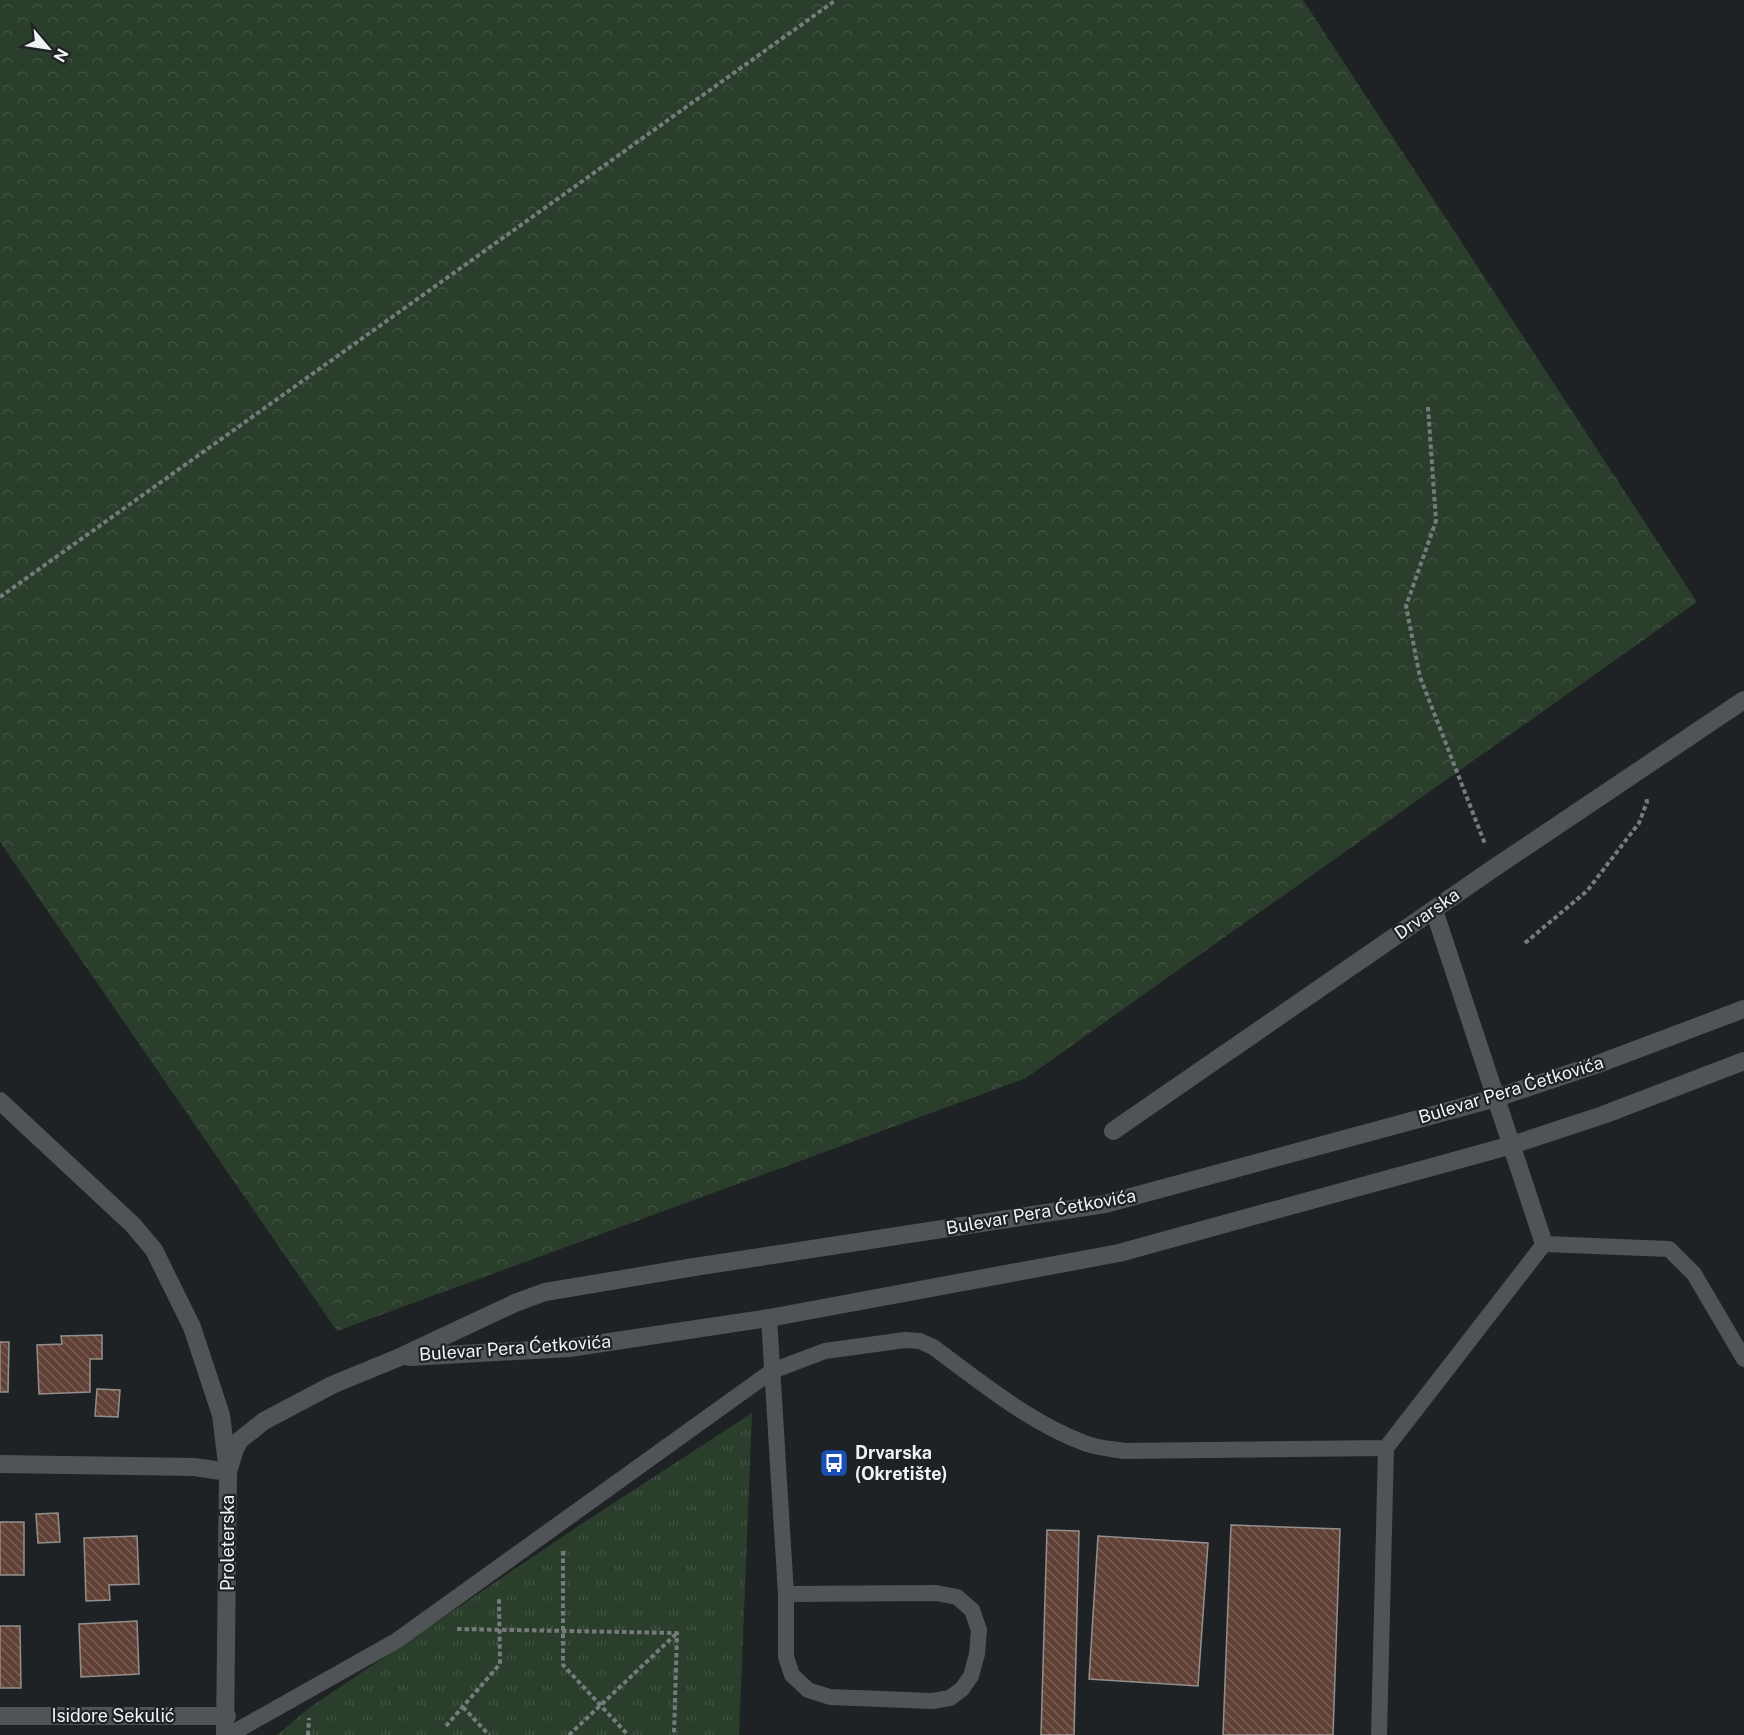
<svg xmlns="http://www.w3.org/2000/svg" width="1744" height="1735" font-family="'Public Sans',sans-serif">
<defs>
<pattern id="forest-crowns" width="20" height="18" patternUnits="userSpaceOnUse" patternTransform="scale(1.5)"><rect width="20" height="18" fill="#2a3e2b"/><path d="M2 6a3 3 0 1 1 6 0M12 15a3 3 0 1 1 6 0" fill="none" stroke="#3f5140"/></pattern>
<pattern id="park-tufts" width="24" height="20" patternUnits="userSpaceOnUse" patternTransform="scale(1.5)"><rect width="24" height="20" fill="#2a3e2b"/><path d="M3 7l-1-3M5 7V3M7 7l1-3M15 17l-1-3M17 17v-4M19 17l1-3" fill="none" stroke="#3f5140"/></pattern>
<pattern id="building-back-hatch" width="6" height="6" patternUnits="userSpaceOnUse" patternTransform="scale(1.5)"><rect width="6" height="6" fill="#614135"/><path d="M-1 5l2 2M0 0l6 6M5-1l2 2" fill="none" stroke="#785d53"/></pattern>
</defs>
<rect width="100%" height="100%" fill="#1f2225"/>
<polygon fill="url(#forest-crowns)" points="0,0 1303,0 1697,602 1026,1078 337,1331 0,842"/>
<polygon fill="url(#park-tufts)" points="752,1413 739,1735 277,1735 309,1708 580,1525"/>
<g fill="url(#building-back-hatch)" stroke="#948f8d" stroke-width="1.5">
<polygon points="102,1335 102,1359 90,1359 90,1392 39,1394 37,1345 62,1344 61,1336"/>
<polygon points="0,1342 9,1342 8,1392 0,1392"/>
<polygon points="97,1389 120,1390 118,1417 95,1416"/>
<polygon points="58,1513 60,1542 38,1543 36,1514"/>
<rect x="0" y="1522" width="24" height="53"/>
<polygon points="1231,1525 1340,1529 1333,1735 1223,1735"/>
<polygon points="1047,1530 1079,1531 1074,1735 1041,1735"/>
<polygon points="137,1536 139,1584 109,1585 110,1600 86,1601 84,1538"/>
<polygon points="1098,1536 1208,1543 1198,1686 1089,1679"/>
<polygon points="137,1621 139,1674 81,1677 79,1624"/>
<polygon points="0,1626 20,1626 21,1688 0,1688"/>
</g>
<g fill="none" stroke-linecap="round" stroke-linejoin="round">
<g stroke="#787b7d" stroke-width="4" stroke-dasharray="4.5 3" stroke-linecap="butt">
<polyline points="1428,407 1436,521 1406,606 1420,677 1485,844"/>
<polyline points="0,597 836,0"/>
<polyline points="1525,943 1587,891 1639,823 1647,802 1646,797"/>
<polyline points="563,1551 563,1665 628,1735"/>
<polyline points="457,1629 677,1633 674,1735"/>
<polyline points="463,1707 489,1735"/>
<polyline points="446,1726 500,1664 499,1598"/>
<polyline points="308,1735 309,1718"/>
<polyline points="569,1735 676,1634"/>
</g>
<g stroke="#505457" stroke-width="16">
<polyline points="769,1318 786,1594 786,1657 792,1675 808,1690 830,1697 932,1701 950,1698 962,1689 971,1676 977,1654 979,1630 972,1610 957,1597 936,1593 786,1594"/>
<path d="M229,1735l167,-94 376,-270 53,-20 80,-11 15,1 13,6c49,36 97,76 154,97 12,4 25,5 37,7l262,-3 158,-204 125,5 25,25 50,85"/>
<polyline points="1379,1735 1386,1448"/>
</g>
<g stroke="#505457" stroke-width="18">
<polyline points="1434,910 1544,1244"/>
<polyline points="0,1101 133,1225 154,1250 192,1327 221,1415 228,1472 194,1467 0,1464"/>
<polyline points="1113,1131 1494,868 1744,700"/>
<polyline points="0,1716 227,1716"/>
</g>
<g stroke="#505457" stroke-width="18">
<polyline points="410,1357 569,1348 769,1318 1119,1253 1512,1145 1603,1115 1744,1061"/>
<polyline points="225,1735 228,1472 235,1449 240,1440 264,1421 332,1385 400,1357 515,1303 545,1292 688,1268 1105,1204 1496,1098 1598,1064 1744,1009"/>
</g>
</g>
<defs>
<g id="bus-square" transform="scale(1.5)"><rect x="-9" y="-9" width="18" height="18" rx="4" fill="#1a4fb4" stroke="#1f2225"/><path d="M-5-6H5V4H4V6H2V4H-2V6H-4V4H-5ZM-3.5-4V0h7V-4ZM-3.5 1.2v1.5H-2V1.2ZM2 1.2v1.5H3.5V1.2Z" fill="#fff"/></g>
</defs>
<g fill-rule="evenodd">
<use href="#bus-square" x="834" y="1463"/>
</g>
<g text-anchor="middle" stroke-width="4.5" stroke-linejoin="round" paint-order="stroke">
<g font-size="18" fill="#f0f2f4" stroke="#1f2225">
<text transform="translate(1427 914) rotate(-35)" y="6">Drvarska</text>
<text transform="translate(1511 1090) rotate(-17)" y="6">Bulevar Pera Ćetkovića</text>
<text transform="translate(1041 1212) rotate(-10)" y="6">Bulevar Pera Ćetkovića</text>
<text transform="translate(515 1348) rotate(-4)" y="6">Bulevar Pera Ćetkovića</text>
<text transform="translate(228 1543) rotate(-90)" y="6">Proleterska</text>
<text x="113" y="1722">Isidore Sekulić</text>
</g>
<g font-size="18" font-weight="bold" fill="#f0f2f4" stroke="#1f2225" text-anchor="start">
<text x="855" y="1459">Drvarska<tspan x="855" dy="21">(Okretište)</tspan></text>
</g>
</g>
<g transform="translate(48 48) rotate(119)" stroke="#1f2225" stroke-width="4.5" paint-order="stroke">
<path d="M0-4.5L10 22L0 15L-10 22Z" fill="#f0f2f4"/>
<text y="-9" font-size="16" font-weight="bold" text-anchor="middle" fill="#f0f2f4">N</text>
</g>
</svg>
